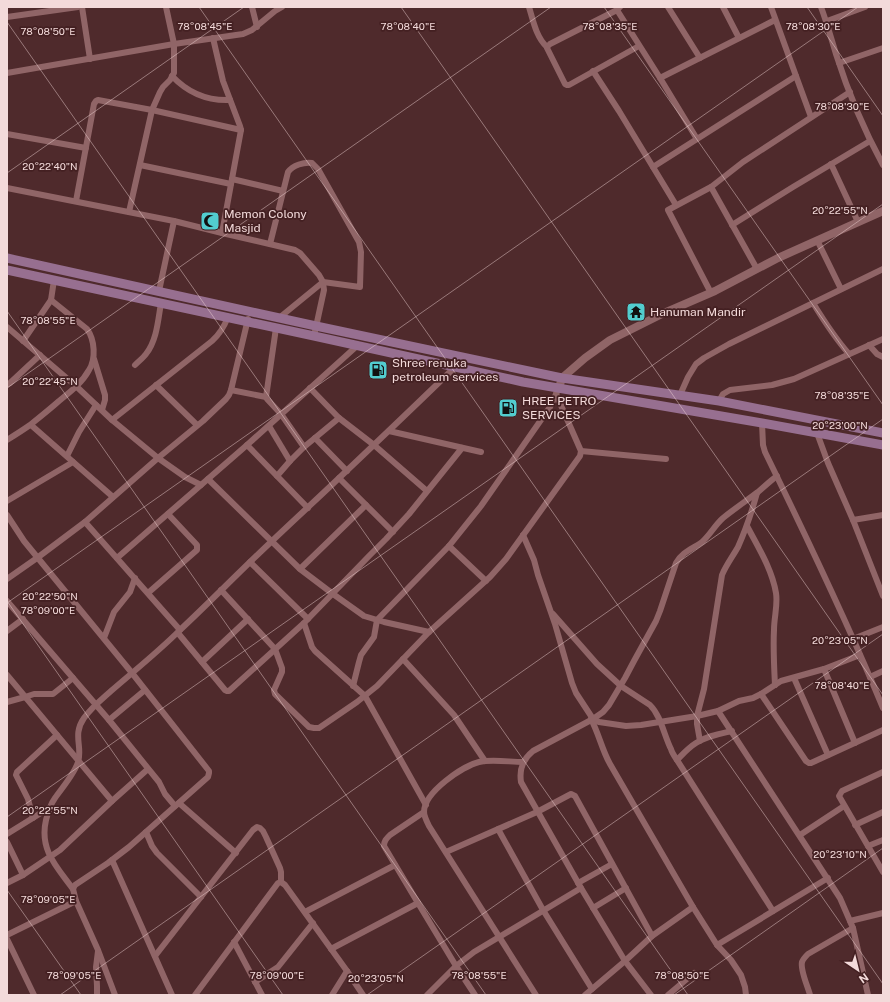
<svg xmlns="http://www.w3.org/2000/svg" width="890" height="1002" font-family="'Public Sans',sans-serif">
<rect width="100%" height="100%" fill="#4f2a2c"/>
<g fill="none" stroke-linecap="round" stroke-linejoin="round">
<g stroke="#906567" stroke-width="6">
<polyline points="82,7 90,59"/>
<polyline points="252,7 257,27"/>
<path d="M529,7c4,13 7,30 18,40"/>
<polyline points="620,7 617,10 550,44 547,47 547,48 565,84 567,85 569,85 639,46"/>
<polyline points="668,7 700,58"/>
<polyline points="723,7 739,38"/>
<polyline points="771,7 796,76 811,117"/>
<path d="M821,7c6,16 10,31 15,47 12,38 28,76 47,111"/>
<polyline points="617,10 660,78 697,139"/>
<polyline points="7,17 78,7"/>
<polyline points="827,21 865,7"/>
<polyline points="213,38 223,81 240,126 241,130 222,233"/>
<polyline points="839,63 883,48"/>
<polyline points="593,71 619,111 676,205"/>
<polyline points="7,73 174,44 243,34 252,30 275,11 282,7"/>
<path d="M172,76c16,17 34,25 58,24"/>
<polyline points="660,78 775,20"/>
<polyline points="7,134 86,148"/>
<polyline points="831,164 858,222"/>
<polyline points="140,165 231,184"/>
<polyline points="653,167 796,76"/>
<polyline points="232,179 283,191"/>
<polyline points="711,187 757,269"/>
<polyline points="7,188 174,221 222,233 295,250 300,253 319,275 323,282 324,290 314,336"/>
<polyline points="76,201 94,104 96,101 98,100 152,110 241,130"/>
<polyline points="129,212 152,110 160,92 163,87 170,80 174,73 174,44 166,7"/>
<polyline points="732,225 793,187 870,141"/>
<polyline points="817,240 841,289"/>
<path d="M270,244l18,-72c5,-7 16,-10 24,-9l6,6 41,73 2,10 -1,35 -37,-5 -44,36"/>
<polyline points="159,291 174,221"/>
<polyline points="711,293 668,210 711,187 743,162 850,92"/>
<path d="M813,303c11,18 22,35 36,51"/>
<polyline points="7,327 77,387 112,420 158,458 185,477 201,485"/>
<polyline points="276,328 266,397 267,399 281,414 304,447"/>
<polyline points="23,341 51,300 54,280"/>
<polyline points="869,345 877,354 883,357"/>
<polyline points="94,359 105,395 105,400 102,410"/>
<path d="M135,365c4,-4 8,-7 11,-11 11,-14 12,-34 15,-51"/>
<polyline points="7,385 10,383 40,355"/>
<polyline points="156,385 197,425"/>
<polyline points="310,388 339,418 374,445 427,491"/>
<polyline points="231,390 266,397"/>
<polyline points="680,395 688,377 696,364 704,358 729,344 883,269"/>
<polyline points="719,401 723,394 730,390 772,385 794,379 883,339"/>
<path d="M112,420l100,-79c8,-7 12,-14 16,-24"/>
<polyline points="820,420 817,433 828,463 853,520 883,596"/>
<path d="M762,423l1,22 2,7c41,84 82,169 118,256"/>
<polyline points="31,425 113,497"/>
<polyline points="269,426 290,461"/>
<polyline points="389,431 481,452"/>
<polyline points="315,438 347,471"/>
<path d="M7,440c8,-5 16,-10 23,-15 10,-8 20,-16 29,-24 11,-9 23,-18 30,-31 7,-11 6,-30 -2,-41l-36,-29"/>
<polyline points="247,445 308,508"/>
<polyline points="581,451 666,459"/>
<polyline points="67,456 79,432 96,405"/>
<polyline points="277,476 290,461 304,447 339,418"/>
<polyline points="339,478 393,532"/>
<polyline points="208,479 300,569 333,594 364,616 384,622 429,632"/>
<polyline points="7,501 73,462"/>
<polyline points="7,515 24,541 132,673 209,771 209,773 208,777 129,847 108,863 75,885 73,889 76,901 98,950 115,995"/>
<polyline points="853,520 883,515"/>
<polyline points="85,522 180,630"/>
<path d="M747,526c11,21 25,43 29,67 2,12 -2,24 -2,37 -1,18 0,36 1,55"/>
<polyline points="523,535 534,560 538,575 555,624 572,683 576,693 593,719 599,722 626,726 641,725 697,716 718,711 739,701 753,698 761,694 781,681 824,669 860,655"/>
<polyline points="449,546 486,581"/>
<polyline points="117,558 247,445 358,345"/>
<polyline points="250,562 308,619"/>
<polyline points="300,569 366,505"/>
<polyline points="7,579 37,558 85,522 158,458 203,421 226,399 229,395 231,390 248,319"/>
<polyline points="221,590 275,649 282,668 282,672 274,690 275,694 309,727 314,728 319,728 357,702 377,686 429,632 490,577 506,559 580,456 581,451 556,394"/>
<polyline points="148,593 197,550 197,545 168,514"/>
<polyline points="7,601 109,720 159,782 165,794 175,806"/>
<path d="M553,614l44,50 24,22 29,19c11,11 14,30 21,44 1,4 4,8 6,11l96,151"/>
<polyline points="304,623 312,647 315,651 365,696 426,805"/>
<polyline points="7,631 23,619"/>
<polyline points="178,633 225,690 227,691 229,691 304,623 370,555 386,539 409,514 462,448"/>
<polyline points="104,638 114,612 130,592 135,578"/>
<polyline points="853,639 883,627"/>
<polyline points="403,659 454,715 485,761"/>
<polyline points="202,662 248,619"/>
<polyline points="824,669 855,743"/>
<polyline points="7,675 112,801"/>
<polyline points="870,677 883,671"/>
<polyline points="794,678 828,755"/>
<polyline points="353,686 359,662 361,655 374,637 377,620 449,546 481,506 550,407 557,392"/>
<polyline points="761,694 806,761 809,763 811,763 883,730"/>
<polyline points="7,702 25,697 34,694 53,694 73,678"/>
<polyline points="718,711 840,898 853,928 868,995"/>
<path d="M591,719c8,15 11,31 19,45l83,143 24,38 14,15 10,15 4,12 1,8"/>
<polyline points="109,720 145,690"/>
<path d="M700,741l-3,-17v-8l7,-27 18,-114c4,-10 11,-19 16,-28 8,-18 14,-36 19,-54"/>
<path d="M677,760c6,-6 11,-12 19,-17 11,-7 23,-9 36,-12"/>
<path d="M523,762c-13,0 -32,-3 -44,0 -16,4 -55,30 -55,50 0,4 3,10 5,14l107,169"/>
<polyline points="883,772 842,791 839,796 883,872"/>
<polyline points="179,803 236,853"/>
<path d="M424,812l-34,23c-4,4 -6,6 -6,11l34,57 38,63 19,29"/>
<polyline points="33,818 28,799 16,775 17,772 57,735"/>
<polyline points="855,825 883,812"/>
<polyline points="498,829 543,910 592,989"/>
<polyline points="146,832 152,846 157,853 201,897"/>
<polyline points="7,834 49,808"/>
<polyline points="800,835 844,806"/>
<polyline points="7,842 23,875 7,883"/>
<polyline points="868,846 883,840"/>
<polyline points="446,852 537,812 571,794 575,796 652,936"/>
<polyline points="112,860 172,995"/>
<polyline points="23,875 60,850 112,801 148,769"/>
<polyline points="578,883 612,864"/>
<path d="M73,889c-16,-22 -34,-39 -27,-69 2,-8 4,-15 9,-22 7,-10 20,-25 23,-36 5,-15 -6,-27 6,-44 7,-10 18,-19 27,-27 23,-20 47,-39 69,-61 31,-29 60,-59 91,-88 22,-21 45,-42 67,-63 39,-37 78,-74 117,-112"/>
<polyline points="593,908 626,888"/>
<polyline points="305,912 395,865"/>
<polyline points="850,921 883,913"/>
<polyline points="7,935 76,901"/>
<polyline points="7,939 34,995"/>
<polyline points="234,942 262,995"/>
<polyline points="717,945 828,878"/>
<polyline points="331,949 418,903"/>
<polyline points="155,956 253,830 257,827 260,828 263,831 266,837 280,868 281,872 281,882"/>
<polyline points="255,982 278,967 313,923"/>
<polyline points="97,995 97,986 96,967 98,951"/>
<polyline points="195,995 278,883 281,882 285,885 347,971 363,995"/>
<polyline points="332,995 347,971"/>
<polyline points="427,995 456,966 474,952 581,888"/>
<polyline points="585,995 625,961 652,936 693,907"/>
<path d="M651,995l-26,-34 -44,-73 -60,-106c-2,-13 2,-23 12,-31l60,-32 10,-7 6,-7 16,-27 9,-17 22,-40 4,-10 16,-48c7,-12 17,-14 26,-21 8,-7 13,-17 21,-24 11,-9 23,-17 35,-26 6,-5 12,-11 19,-16"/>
<polyline points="668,995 694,973"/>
<path d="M810,995c-2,-8 -10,-25 -8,-33 1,-3 4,-6 6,-8l45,-26"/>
</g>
<polyline stroke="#906567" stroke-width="8" points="559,388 562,378 585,358 610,340 664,313 715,291 778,258 883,211"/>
<g stroke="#976f90" stroke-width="9">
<polyline points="7,258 316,326 562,378 719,401 883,433"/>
<polyline points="7,270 314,336 523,382 762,423 883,445"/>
</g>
</g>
<path fill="none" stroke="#f3dada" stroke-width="1" stroke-opacity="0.45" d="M199,7l684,977M401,7l482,688M604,7l279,398M807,7l76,109M7,22l681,973M7,173l237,-166M7,311l479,684M7,388l544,-381M7,601l276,394M7,603l851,-596M7,817l876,-613M7,890l74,105M60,995l823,-576M367,995l516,-361M674,995l209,-147"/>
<defs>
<g id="mosque-square" transform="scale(1)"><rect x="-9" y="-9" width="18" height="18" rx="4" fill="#52cdcf" stroke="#442022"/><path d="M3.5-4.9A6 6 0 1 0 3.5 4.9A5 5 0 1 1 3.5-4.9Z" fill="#111"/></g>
<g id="temple-square" transform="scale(1)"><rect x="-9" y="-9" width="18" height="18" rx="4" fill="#52cdcf" stroke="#442022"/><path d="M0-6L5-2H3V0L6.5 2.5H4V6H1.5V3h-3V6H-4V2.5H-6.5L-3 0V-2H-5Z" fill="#111"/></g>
<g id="fuel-square" transform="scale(1)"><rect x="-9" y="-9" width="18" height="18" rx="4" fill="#52cdcf" stroke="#442022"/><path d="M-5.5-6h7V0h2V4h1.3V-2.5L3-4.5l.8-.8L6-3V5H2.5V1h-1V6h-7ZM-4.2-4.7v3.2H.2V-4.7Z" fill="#111"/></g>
</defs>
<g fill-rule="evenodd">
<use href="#mosque-square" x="210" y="221"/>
<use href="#temple-square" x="636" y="312"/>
<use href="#fuel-square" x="378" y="370"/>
<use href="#fuel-square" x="508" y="408"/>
</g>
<g text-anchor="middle" stroke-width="3.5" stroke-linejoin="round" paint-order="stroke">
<g font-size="12" fill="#f3dada" stroke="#442022" text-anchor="start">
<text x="224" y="218">Memon Colony<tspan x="224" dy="14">Masjid</tspan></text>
<text x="650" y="316">Hanuman Mandir</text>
<text x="392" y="367">Shree renuka<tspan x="392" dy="14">petroleum services</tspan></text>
<text x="522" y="405">HREE PETRO<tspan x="522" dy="14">SERVICES</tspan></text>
</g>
</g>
<g font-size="10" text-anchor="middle" fill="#f3dada" stroke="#442022" stroke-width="3.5" stroke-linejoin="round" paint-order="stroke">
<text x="205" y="30">78°08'45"E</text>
<text x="408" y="30">78°08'40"E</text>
<text x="610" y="30">78°08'35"E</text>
<text x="813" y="30">78°08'30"E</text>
<text x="48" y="35">78°08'50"E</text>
<text x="842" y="110">78°08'30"E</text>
<text x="50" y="170">20°22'40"N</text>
<text x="840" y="214">20°22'55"N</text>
<text x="48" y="324">78°08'55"E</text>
<text x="50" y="385">20°22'45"N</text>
<text x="842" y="399">78°08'35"E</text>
<text x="840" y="429">20°23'00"N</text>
<text x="50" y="600">20°22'50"N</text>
<text x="48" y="614">78°09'00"E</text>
<text x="840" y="644">20°23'05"N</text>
<text x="842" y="689">78°08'40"E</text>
<text x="50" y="814">20°22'55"N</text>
<text x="840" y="858">20°23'10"N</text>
<text x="48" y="903">78°09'05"E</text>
<text x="74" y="979">78°09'05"E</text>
<text x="277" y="979">78°09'00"E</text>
<text x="479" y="979">78°08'55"E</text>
<text x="682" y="979">78°08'50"E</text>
<text x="376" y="982">20°23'05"N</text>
</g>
<rect width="890" height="1002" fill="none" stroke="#f3dada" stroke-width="16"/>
<g transform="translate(858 970) rotate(145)" stroke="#442022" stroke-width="3" paint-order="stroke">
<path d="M0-3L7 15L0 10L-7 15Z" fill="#f3dada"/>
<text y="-6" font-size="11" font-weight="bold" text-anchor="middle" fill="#f3dada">N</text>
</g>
</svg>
